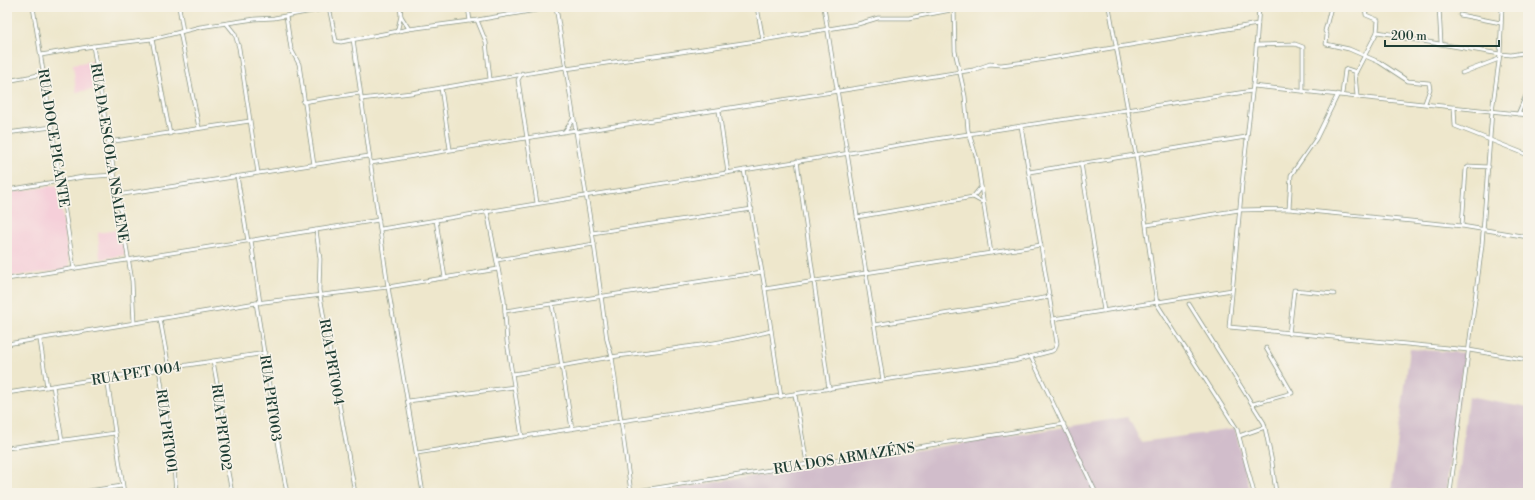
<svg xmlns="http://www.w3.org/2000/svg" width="1535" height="500" font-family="'Libre Bodoni',serif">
<rect width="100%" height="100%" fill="#f7f3e8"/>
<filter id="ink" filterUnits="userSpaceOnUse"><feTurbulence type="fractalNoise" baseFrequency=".025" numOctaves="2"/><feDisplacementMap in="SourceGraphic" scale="8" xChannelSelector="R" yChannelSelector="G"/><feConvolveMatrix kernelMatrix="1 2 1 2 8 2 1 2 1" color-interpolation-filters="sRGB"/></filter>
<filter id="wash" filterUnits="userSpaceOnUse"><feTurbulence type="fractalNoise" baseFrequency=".012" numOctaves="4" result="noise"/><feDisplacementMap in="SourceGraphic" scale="16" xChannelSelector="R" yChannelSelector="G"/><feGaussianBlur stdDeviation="0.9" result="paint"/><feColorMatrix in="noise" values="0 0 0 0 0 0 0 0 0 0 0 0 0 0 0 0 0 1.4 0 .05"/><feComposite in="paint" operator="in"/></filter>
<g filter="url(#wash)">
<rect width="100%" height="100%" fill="#eee7cc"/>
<g fill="#f5cfd9">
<polygon points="93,61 98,89 76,92 73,64"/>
<polygon points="58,185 70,269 7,277 7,193"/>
<polygon points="123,229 125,255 100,259 98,233"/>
</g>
<g fill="#d1bdcb">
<polygon points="1410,349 1465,353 1446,490 1391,490"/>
<polygon points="1468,397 1528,408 1528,493 1457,493"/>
<polygon points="1128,417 1141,442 1235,429 1251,493 646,493"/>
</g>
</g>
<g filter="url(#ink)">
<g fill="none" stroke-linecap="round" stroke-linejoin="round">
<g stroke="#869280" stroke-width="4.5">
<g id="minor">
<polyline points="33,7 74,269"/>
<polyline points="179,7 183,31"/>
<polyline points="329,7 336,41 341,42 409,29 477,20 554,7"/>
<polyline points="400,7 401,16 409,29"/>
<polyline points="468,7 470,21"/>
<polyline points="556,7 594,244 607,340 612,357 631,492"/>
<polyline points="757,7 763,40"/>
<polyline points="824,7 883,380"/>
<polyline points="954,7 955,51 965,96 968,130 977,159 991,253"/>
<polyline points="1109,7 1136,155 1157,304 1237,429 1254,493"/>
<polyline points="1259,7 1254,75 1242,184 1229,327 1469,350 1528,360"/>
<polyline points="1331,7 1325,31 1327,35 1326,44 1349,49 1379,62 1408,81 1429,83 1430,89 1425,103"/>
<polyline points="1365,7 1366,15 1378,20 1377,32 1398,35 1404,38 1500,54 1511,55 1528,52"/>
<polyline points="1439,7 1441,43"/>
<polyline points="1302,10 1302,7"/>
<polyline points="1460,15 1501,23"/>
<polyline points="286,16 291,49 299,64 314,165"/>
<polyline points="477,20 486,42 490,79"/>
<polyline points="227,24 235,34 239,48 258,173"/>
<polyline points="180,32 199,128"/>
<polyline points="397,32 401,16"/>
<polyline points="152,39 170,134"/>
<polyline points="353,39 388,287 423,493"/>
<polyline points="1257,45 1295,44 1303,47 1303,91"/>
<polyline points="93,46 132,281 134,323"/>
<polyline points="41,55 93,46 152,39 200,27 255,19 274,18 329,8"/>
<polyline points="566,69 763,40 858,24 878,18 909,18 967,7"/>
<polyline points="522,73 518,80 537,203"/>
<polyline points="1462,73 1499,59"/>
<polyline points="7,81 44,74"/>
<polyline points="1253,86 1528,115"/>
<polyline points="441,88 450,149"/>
<polyline points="1342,94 1345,70 1347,69 1356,72"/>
<polyline points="1357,96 1355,74 1377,32"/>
<polyline points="361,99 411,93 566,67"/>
<polyline points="303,102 360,93"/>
<polyline points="1454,107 1455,126 1528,155"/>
<polyline points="719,111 728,173"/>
<polyline points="1518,114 1528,91"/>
<polyline points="565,131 574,118"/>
<polyline points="576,132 973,70 990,64 1001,65 1033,61 1258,24"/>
<polyline points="7,133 52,127"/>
<polyline points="108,142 250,121"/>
<polyline points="797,161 829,389"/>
<polyline points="371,163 576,130"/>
<polyline points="1081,163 1104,311"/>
<polyline points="744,170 765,289 781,397"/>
<polyline points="1029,172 1246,137"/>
<polyline points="237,176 248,241"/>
<polyline points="7,190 83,177 114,175"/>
<polyline points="117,195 369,156"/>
<polyline points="973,197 981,187"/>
<polyline points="1289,209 1462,226 1528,237"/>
<polyline points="487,211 504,299 507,342 522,437"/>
<polyline points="857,217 973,197 982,202"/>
<polyline points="436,220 445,278"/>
<polyline points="1147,225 1239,210 1289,209 1291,175 1316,139 1338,94"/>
<polyline points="1462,226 1466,169 1468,166 1489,167"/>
<polyline points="381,229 942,138 1252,91"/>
<polyline points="316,230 320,259 319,290 355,493"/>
<polyline points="592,233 752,209"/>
<polyline points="251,240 260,303"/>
<polyline points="497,260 594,244"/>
<polyline points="7,279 379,220"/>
<polyline points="765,289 1041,245"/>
<path d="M256,303c11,64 19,127 31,190"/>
<polyline points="552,304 572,429"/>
<polyline points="1189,304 1264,423 1272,462 1276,493"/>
<polyline points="505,311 762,272"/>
<polyline points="160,319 169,368"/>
<polyline points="1053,319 1232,290"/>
<polyline points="874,325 1050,297"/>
<polyline points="1289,334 1294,290 1334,294"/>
<polyline points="40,340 47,387"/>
<polyline points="7,344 256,303 388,287 498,269"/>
<polyline points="1031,357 1096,493"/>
<polyline points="213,361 224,422 224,451 232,493"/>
<polyline points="159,369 173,456 176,493"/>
<path d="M512,374c34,-5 66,-11 99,-17 54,-8 107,-12 160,-26"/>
<polyline points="107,378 124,493"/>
<polyline points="53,386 62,440"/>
<polyline points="7,393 265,353"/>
<polyline points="795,395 807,463"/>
<polyline points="408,401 514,387"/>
<polyline points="1253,404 1292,393 1266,348"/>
<polyline points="1239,436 1265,427"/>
<polyline points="7,448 115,433"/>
<polyline points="417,453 883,380 1014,361 1052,351 1055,349 1057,343 1021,126"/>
<polyline points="75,493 122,486"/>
<polyline points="624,493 1064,424"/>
<polyline points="1450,493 1482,245 1492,111 1500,54 1502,7"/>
</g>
</g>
<use href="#minor" stroke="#fff" stroke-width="3"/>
</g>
</g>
<g text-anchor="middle" stroke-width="3.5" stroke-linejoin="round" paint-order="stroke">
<g font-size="14" fill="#1f3d34" stroke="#f7f3e8">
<text transform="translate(54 138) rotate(81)" y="5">RUA DOCE PICANTE</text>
<text transform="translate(110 153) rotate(81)" y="5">RUA DA ESCOLA NSALENE</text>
<text transform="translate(332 362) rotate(80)" y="5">RUA PRT004</text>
<text transform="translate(136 373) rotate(-9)" y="5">RUA PET 004</text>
<text transform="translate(271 398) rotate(82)" y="5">RUA PRT003</text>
<text transform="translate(222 427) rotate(83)" y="5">RUA PRT002</text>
<text transform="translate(167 431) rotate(82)" y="5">RUA PRT001</text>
<text transform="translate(844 458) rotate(-9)" y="5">RUA DOS ARMAZÉNS</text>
</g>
</g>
<rect width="1535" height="500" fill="none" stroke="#f7f3e8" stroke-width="24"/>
<path d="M1385 40v6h114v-6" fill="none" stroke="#1f3d34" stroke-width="2"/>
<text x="1391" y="40" font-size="12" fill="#1f3d34" stroke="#f7f3e8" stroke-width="3" paint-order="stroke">200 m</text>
</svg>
